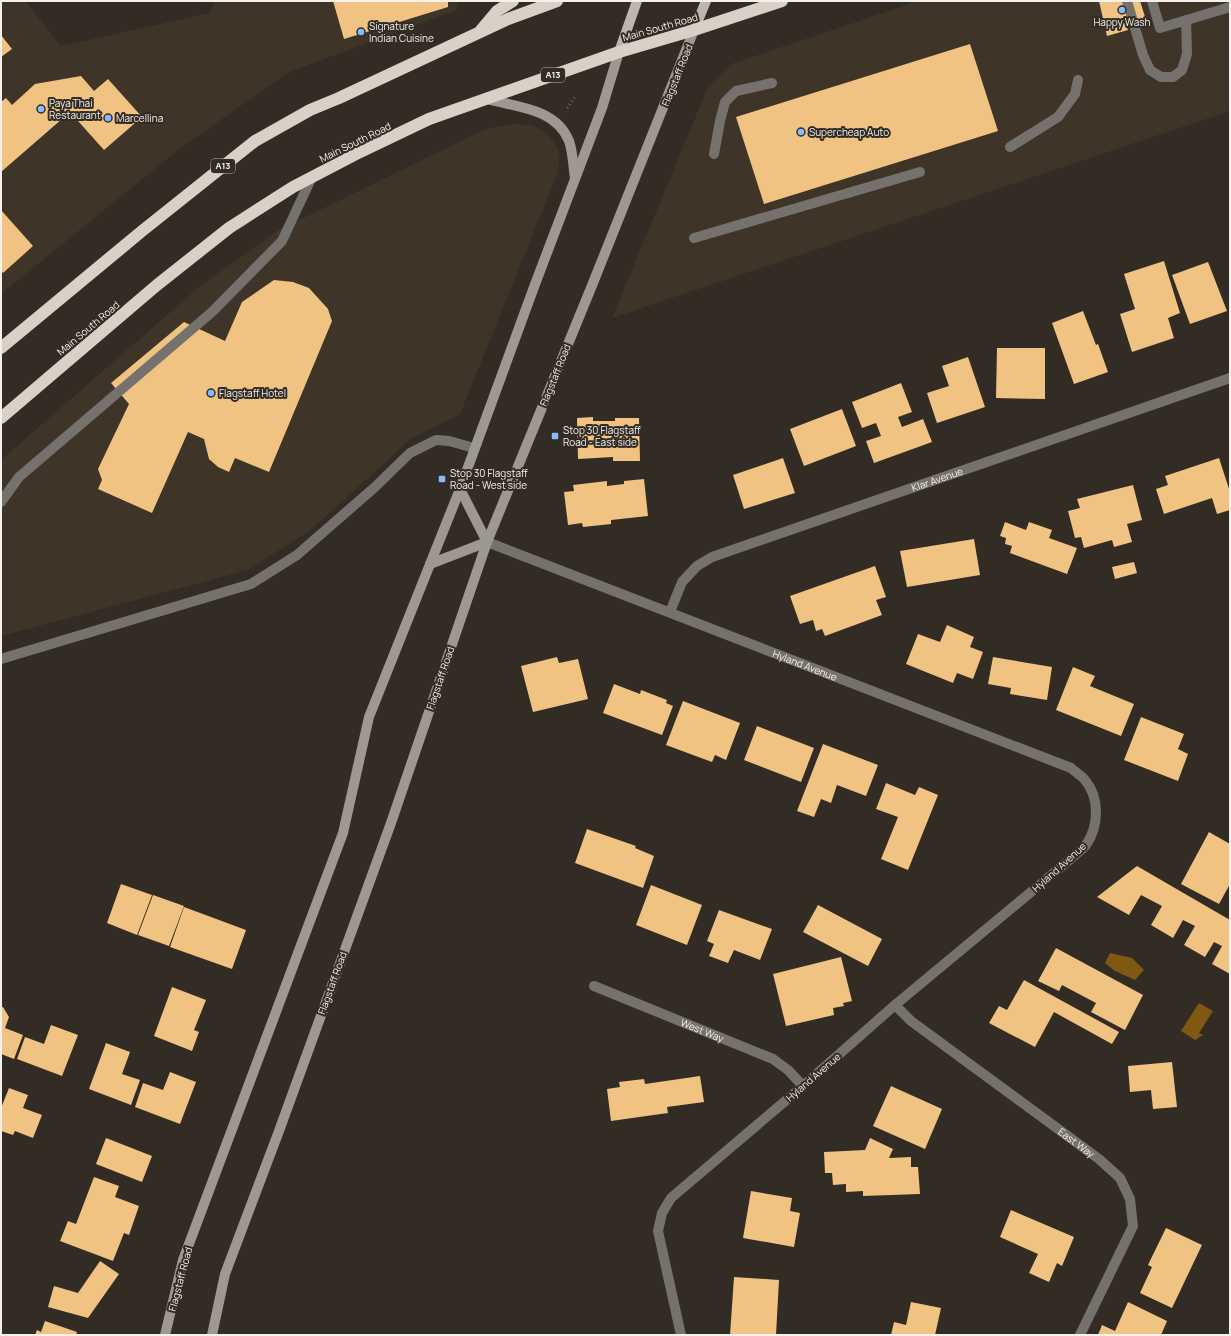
<svg xmlns="http://www.w3.org/2000/svg" width="1231" height="1336" font-family="Manrope,sans-serif">
<rect width="100%" height="100%" fill="#322c25"/>
<g fill="#3e3528">
<polygon points="1,1 25,1 61,46 210,13 214,1 458,1 457,10 289,72 178,150 1,294"/>
<polygon points="919,1 1230,1 1230,111 612,318 708,87 731,64"/>
<polygon points="511,124 532,125 548,134 560,152 558,172 460,414 412,438 312,529 248,570 1,636 1,460 198,288 277,231 483,130"/>
</g>
<g fill="#7f5812">
<polygon points="1110,953 1132,958 1144,970 1135,980 1115,971 1105,963"/>
<polygon points="1199,1003 1213,1011 1199,1033 1203,1035 1195,1040 1181,1031"/>
</g>
<g fill="#f0c383">
<polygon points="333,1 448,1 448,7 344,39"/>
<polygon points="1099,1 1140,1 1146,20 1126,26 1128,30 1107,36"/>
<polygon points="1,35 12,49 1,57"/>
<polygon points="970,44 998,131 764,204 736,117"/>
<polygon points="81,76 94,91 108,79 142,117 104,150 70,112 1,172 1,102 6,98 12,105 35,84"/>
<polygon points="1,210 33,246 3,273 1,270"/>
<polygon points="1164,261 1180,313 1168,318 1174,338 1132,352 1120,314 1135,309 1124,274"/>
<polygon points="1208,262 1227,311 1190,324 1172,275"/>
<polygon points="274,280 293,282 309,288 328,309 332,321 269,472 235,458 229,472 218,467 209,459 204,439 188,432 152,513 98,489 102,480 98,469 129,404 111,383 184,322 225,341 242,302"/>
<polygon points="1083,311 1096,345 1098,344 1108,372 1074,384 1052,323"/>
<polygon points="997,348 1045,348 1045,399 996,398"/>
<polygon points="968,357 985,407 937,423 927,393 949,386 942,366"/>
<polygon points="901,383 912,412 898,417 902,427 923,419 932,442 874,463 866,441 881,436 876,423 862,428 852,402"/>
<polygon points="842,409 856,446 804,466 790,429"/>
<polygon points="593,417 593,421 615,421 615,418 639,418 640,461 613,461 613,457 578,459 577,418"/>
<polygon points="783,458 795,493 744,509 733,475"/>
<polygon points="1219,458 1230,492 1230,510 1217,514 1212,498 1164,514 1156,489 1168,485 1165,476"/>
<polygon points="644,479 648,516 611,520 611,524 583,527 582,523 568,525 564,492 574,491 573,485 607,481 607,486 624,484 624,481"/>
<polygon points="1133,485 1142,520 1127,524 1132,542 1114,547 1112,540 1084,548 1081,537 1075,538 1068,511 1080,508 1077,499"/>
<polygon points="1005,522 1026,530 1029,522 1052,530 1049,538 1077,548 1067,574 1010,553 1012,546 1005,544 1006,538 1000,536"/>
<polygon points="974,539 980,575 907,587 900,551"/>
<polygon points="1134,562 1137,573 1115,579 1112,567"/>
<polygon points="875,566 886,597 876,600 882,615 825,636 822,629 816,631 813,620 800,624 790,596"/>
<polygon points="947,625 974,637 970,647 983,652 973,679 957,673 953,683 906,664 918,634 940,642"/>
<polygon points="557,657 559,663 578,659 588,699 533,712 521,666"/>
<polygon points="993,657 1052,667 1047,700 1010,694 1011,688 988,684"/>
<polygon points="1073,667 1095,676 1090,686 1134,704 1121,736 1056,710"/>
<polygon points="614,684 640,694 641,690 667,700 666,703 673,706 662,735 603,713"/>
<polygon points="683,701 740,723 726,760 715,755 712,762 666,745"/>
<polygon points="1141,717 1184,734 1178,749 1188,754 1178,781 1124,760"/>
<polygon points="757,726 814,748 801,782 744,760"/>
<polygon points="823,744 878,765 866,796 837,785 831,803 821,799 814,817 797,811"/>
<polygon points="886,783 915,795 919,787 938,795 908,870 881,859 898,817 876,809"/>
<polygon points="587,829 636,846 635,848 654,856 643,888 575,863"/>
<polygon points="1209,832 1230,844 1230,884 1219,904 1181,884"/>
<polygon points="1137,866 1230,920 1230,974 1212,964 1222,946 1214,942 1205,957 1184,945 1195,926 1183,920 1173,938 1151,925 1162,906 1141,895 1129,915 1097,897"/>
<polygon points="121,884 152,895 137,935 107,923"/>
<polygon points="651,885 702,905 687,945 636,925"/>
<polygon points="153,895 184,906 169,946 138,935"/>
<polygon points="818,905 882,939 868,966 803,932"/>
<polygon points="184,907 246,930 232,969 170,947"/>
<polygon points="719,910 772,929 760,960 734,950 728,963 709,956 714,944 707,941"/>
<polygon points="1056,948 1143,995 1125,1030 1091,1012 1096,1003 1062,985 1059,991 1038,981"/>
<polygon points="841,957 852,1001 843,1003 844,1006 833,1008 834,1015 786,1026 773,974"/>
<polygon points="1024,980 1119,1032 1112,1044 1054,1012 1035,1047 989,1023 999,1006 1007,1010"/>
<polygon points="172,987 206,1000 194,1030 199,1032 192,1051 154,1036"/>
<polygon points="1,1007 3,1007 9,1017 5,1028 23,1035 14,1059 1,1054"/>
<polygon points="51,1025 78,1035 62,1076 17,1059 25,1037 44,1044"/>
<polygon points="106,1043 130,1052 122,1074 140,1080 131,1105 89,1089"/>
<polygon points="1172,1062 1177,1107 1153,1109 1151,1090 1130,1092 1128,1066"/>
<polygon points="170,1072 196,1082 180,1124 135,1107 143,1083 163,1090"/>
<polygon points="700,1076 704,1102 667,1107 668,1113 611,1121 607,1089 620,1087 619,1082 644,1079 645,1084"/>
<polygon points="891,1086 942,1109 925,1149 873,1126"/>
<polygon points="9,1088 28,1095 23,1108 42,1115 33,1138 15,1131 13,1135 1,1131 1,1108"/>
<polygon points="106,1138 152,1156 142,1182 96,1164"/>
<polygon points="870,1138 893,1149 889,1158 911,1157 911,1167 918,1167 920,1194 863,1196 863,1191 846,1192 846,1184 833,1185 832,1173 825,1173 824,1152 865,1150"/>
<polygon points="94,1177 119,1186 115,1197 139,1206 129,1235 124,1233 113,1261 60,1241 68,1221 76,1224"/>
<polygon points="751,1191 792,1198 790,1211 800,1213 794,1247 743,1238"/>
<polygon points="1011,1210 1074,1237 1062,1266 1057,1263 1049,1282 1029,1273 1038,1254 1000,1237"/>
<polygon points="1166,1228 1202,1245 1172,1308 1140,1293 1152,1267 1148,1265"/>
<polygon points="100,1261 119,1274 88,1318 48,1307 54,1286 78,1293"/>
<polygon points="734,1277 779,1280 776,1335 730,1335"/>
<polygon points="911,1302 941,1308 935,1335 891,1335 894,1322 906,1325"/>
<polygon points="1128,1302 1167,1321 1161,1335 1098,1335 1102,1325 1115,1331"/>
<polygon points="45,1321 77,1332 76,1335 35,1335 37,1330 41,1332"/>
</g>
<g fill="none" stroke-linecap="round" stroke-linejoin="round">
<polyline stroke="#736d67" stroke-width="2.5" stroke-dasharray="1 3" stroke-linecap="butt" points="567,108 575,97"/>
<g stroke="#75726e" stroke-width="10">
<polyline points="1127,1 1143,55 1150,70 1161,77 1173,77 1182,70 1187,54 1186,20"/>
<polyline points="1152,1 1160,28 1230,7"/>
<polyline points="1010,147 1058,117 1075,94 1078,80"/>
<polyline points="714,154 720,121 725,102 736,91 772,83"/>
<polyline points="694,238 920,172"/>
<polyline points="1,502 19,477 212,312 282,241 312,177"/>
<polyline points="1,659 251,584 297,555 375,487 410,453 436,440 449,441 474,448"/>
</g>
<g stroke="#75726e" stroke-width="10">
<path id="s1" d="M487,542l584,226c4,4 10,7 14,12 15,18 14,46 1,65 -5,6 -13,11 -19,17l-172,143 -92,81 -132,112 -9,15 -4,18 23,104"/>
<path id="s2" d="M670,612l12,-30 15,-16 15,-9 518,-179"/>
<path id="s3" d="M594,986l179,73 15,11 15,16"/>
<path id="s4" d="M895,1005l16,16 188,138 21,19 10,21 3,27 -53,109"/>
</g>
<g stroke="#9d9892" stroke-width="10">
<path d="M487,99c29,8 69,9 82,42 4,11 4,25 6,37"/>
<polyline points="460,489 487,542"/>
<polyline points="430,564 487,542"/>
<polyline points="165,1335 183,1260 343,833 369,717 460,489 534,287 602,108 619,52"/>
<polyline points="212,1335 225,1274 279,1131 391,823 487,542 593,283 694,30"/>
</g>
<g stroke="#bcb6ae" stroke-width="10">
<polyline points="694,30 706,1"/>
<polyline points="619,52 637,1"/>
</g>
<g stroke="#d8d1c7" stroke-width="12">
<polyline points="481,30 497,11 513,1"/>
<polyline points="1,348 142,231 255,141 310,110 339,98 508,19 557,1"/>
<polyline points="1,418 157,285 229,228 293,187 360,152 429,119 619,52 694,30 782,1"/>
</g>
</g>
<g fill="#89bafc" stroke="#322c25" stroke-width="1.5">
<circle cx="1122" cy="10" r="4"/>
<circle cx="361" cy="32" r="4"/>
<circle cx="41" cy="109" r="4"/>
<circle cx="108" cy="118" r="4"/>
<circle cx="801" cy="132" r="4"/>
<circle cx="211" cy="393" r="4"/>
<rect x="551" y="432" width="8" height="8" rx="2"/>
<rect x="438" y="475" width="8" height="8" rx="2"/>
</g>
<g text-anchor="middle" stroke-width="4" stroke-linejoin="round" paint-order="stroke">
<g fill="#322c25" stroke="#bab5b0" stroke-width="1">
<rect x="541" y="68" width="24" height="14" rx="3"/>
<rect x="211" y="159" width="24" height="14" rx="3"/>
</g>
<g font-size="9" font-weight="bold" fill="#f4f0eb">
<text x="553" y="78">A13</text>
<text x="223" y="169">A13</text>
</g>
<g font-size="10" fill="#f4f0eb" stroke="#322c25" text-anchor="start">
<text x="1122" y="26" text-anchor="middle">Happy Wash</text>
<text x="369" y="30">Signature<tspan x="369" dy="12">Indian Cuisine</tspan></text>
<text x="49" y="107">Paya Thai<tspan x="49" dy="12">Restaurant</tspan></text>
<text x="116" y="122">Marcellina</text>
<text x="809" y="136">Supercheap Auto</text>
<text x="219" y="397">Flagstaff Hotel</text>
<text x="563" y="434">Stop 30 Flagstaff<tspan x="563" dy="12">Road - East side</tspan></text>
<text x="450" y="477">Stop 30 Flagstaff<tspan x="450" dy="12">Road - West side</tspan></text>
</g>
<g font-size="10" fill="#f4f0eb" stroke="#322c25">
<text transform="translate(660 27) rotate(-16)" y="4">Main South Road</text>
<text transform="translate(677 75) rotate(-68)" y="4">Flagstaff Road</text>
<text transform="translate(355 142) rotate(-26)" y="4">Main South Road</text>
<text transform="translate(88 328) rotate(-40)" y="4">Main South Road</text>
<text transform="translate(555 375) rotate(-68)" y="4">Flagstaff Road</text>
<text dy="4" stroke="none"><textPath href="#s2" startOffset="310">Klar Avenue</textPath></text>
<text dy="4" stroke="none"><textPath href="#s1" startOffset="341">Hyland Avenue</textPath></text>
<text transform="translate(440 678) rotate(-71)" y="4">Flagstaff Road</text>
<text transform="translate(1059 867) rotate(-42)" y="4">Hyland Avenue</text>
<text transform="translate(332 983) rotate(-70)" y="4">Flagstaff Road</text>
<text dy="4" stroke="none"><textPath href="#s3" startOffset="117">West Way</textPath></text>
<text transform="translate(813 1077) rotate(-41)" y="4">Hyland Avenue</text>
<text dy="4" stroke="none"><textPath href="#s4" startOffset="228">East Way</textPath></text>
<text transform="translate(180 1279) rotate(-75)" y="4">Flagstaff Road</text>
</g>
</g>
<rect width="1231" height="1336" fill="none" stroke="#f4f0eb" stroke-width="4"/>
</svg>
